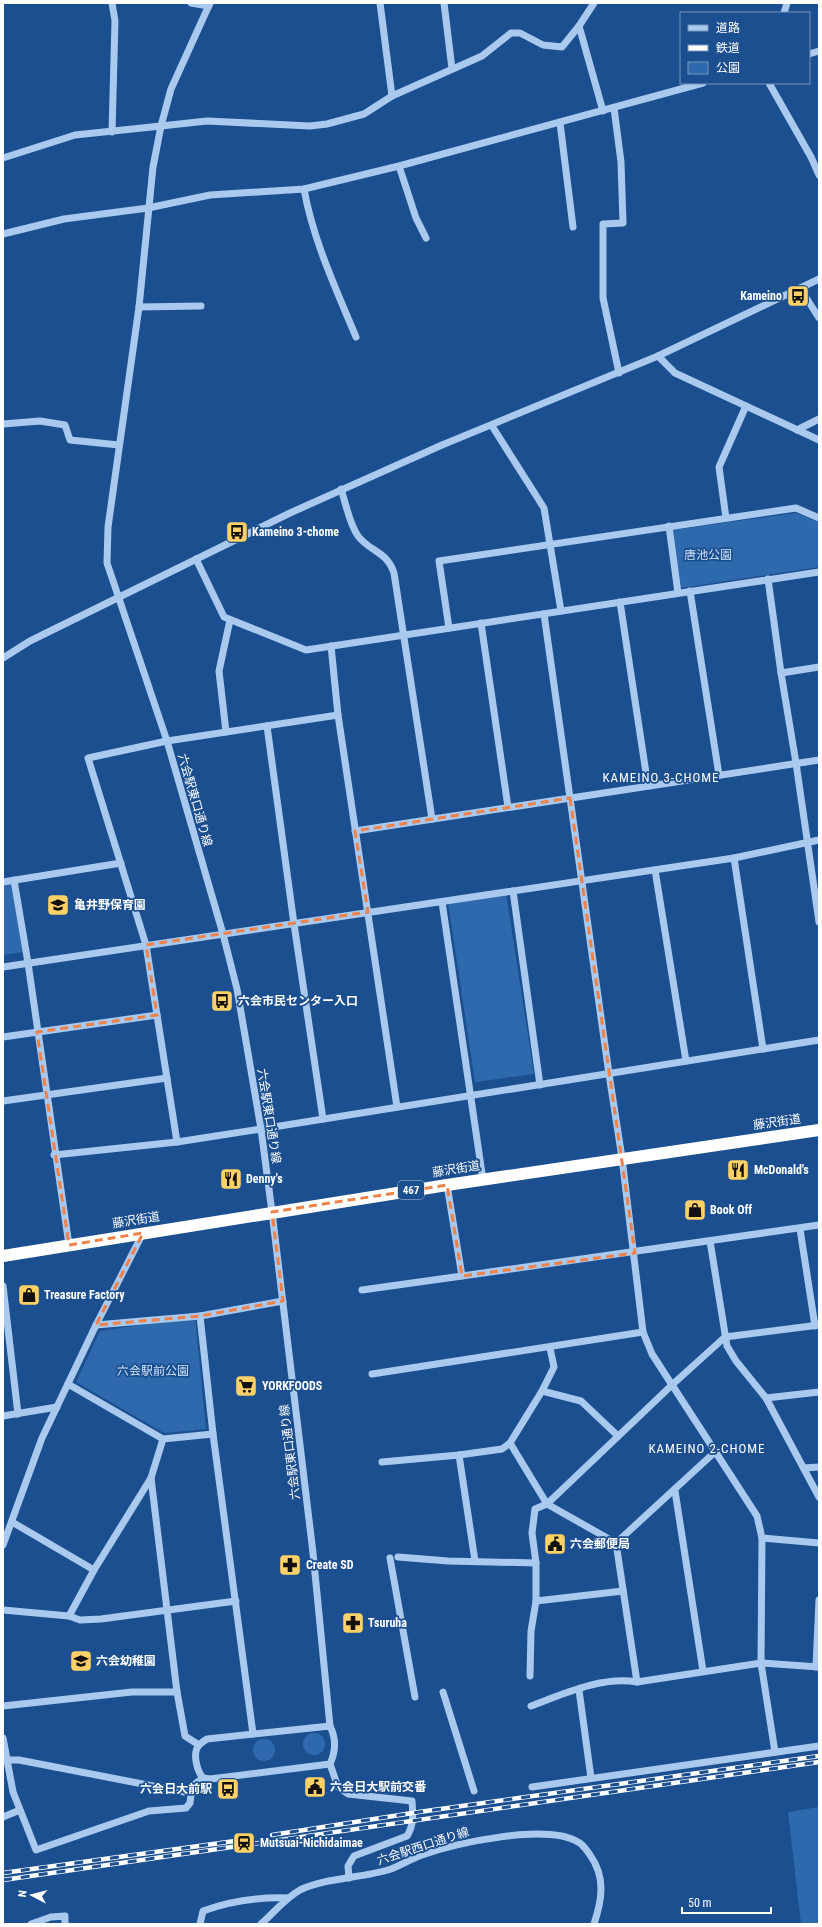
<svg xmlns="http://www.w3.org/2000/svg" width="822" height="1927" font-family="'Roboto Condensed','Noto Sans JP',sans-serif">
<rect width="100%" height="100%" fill="#1b4f8f"/>
<g fill="#2e69ad">
<polygon points="796,513 819,522 819,567 681,588 673,530"/>
<polygon points="13,882 23,952 3,955 3,884"/>
<polygon points="506,893 534,1074 475,1082 448,902"/>
<polygon points="195,1317 206,1429 164,1433 76,1382 100,1331"/>
<circle cx="314" cy="1744" r="11"/>
<circle cx="264" cy="1750" r="11"/>
<polygon points="819,1807 819,1924 801,1924 788,1812"/>
</g>
<g fill="none" stroke-linecap="round" stroke-linejoin="round">
<g stroke="#a9c9ee" stroke-width="7">
<polyline points="112,3 115,21 112,132"/>
<polyline points="191,3 209,6"/>
<polyline points="210,3 171,89 161,126 153,167 139,307 108,527 107,563 167,741 223,934 237,989 261,1129 272,1212 313,1553 330,1726"/>
<polyline points="380,3 392,96"/>
<polyline points="444,3 452,69"/>
<polyline points="784,13 787,3"/>
<polyline points="579,26 603,111"/>
<polyline points="809,54 819,51"/>
<polyline points="769,83 811,157 819,175"/>
<polyline points="614,108 621,162 623,223 603,224 603,298 619,373"/>
<polyline points="560,123 573,227"/>
<polyline points="3,158 75,135 161,126 207,121 310,126 327,124 364,114 392,96 482,56 511,33 520,33 543,45 562,47 579,26 594,3"/>
<polyline points="399,166 416,218 426,238"/>
<path d="M304,189c9,51 32,100 52,148"/>
<polyline points="3,234 64,219 148,208 210,195 304,189 399,166 703,83"/>
<polyline points="800,288 819,318"/>
<polyline points="139,307 201,306"/>
<polyline points="658,356 675,373 819,440"/>
<polyline points="3,424 40,421 65,425 70,440 119,445"/>
<polyline points="492,426 544,508 561,611"/>
<polyline points="797,430 819,419"/>
<path d="M341,489c5,15 8,34 17,47 12,16 29,15 36,37l38,246"/>
<polyline points="726,518 719,467 746,406"/>
<polyline points="669,526 678,593"/>
<polyline points="196,559 224,617 306,650 819,572"/>
<polyline points="768,579 781,673 796,763 819,922"/>
<polyline points="690,591 719,775"/>
<polyline points="620,602 648,786"/>
<polyline points="544,614 609,1074 622,1158 643,1332 652,1354 757,1516 762,1538 761,1663 775,1752"/>
<polyline points="481,623 508,807"/>
<polyline points="449,628 439,561 796,508 819,518"/>
<polyline points="331,646 338,715 397,1107"/>
<polyline points="3,658 30,641 290,513 442,445 658,356 819,279"/>
<polyline points="781,673 819,667"/>
<polyline points="267,726 294,924 323,1119"/>
<polyline points="226,732 219,671 230,620"/>
<polyline points="355,831 819,760"/>
<polyline points="734,858 763,1049"/>
<polyline points="655,870 686,1061"/>
<polyline points="14,880 28,963 69,1245"/>
<polyline points="3,882 121,863"/>
<polyline points="513,891 540,1085"/>
<polyline points="442,902 483,1180"/>
<polyline points="3,967 734,858 819,840"/>
<polyline points="3,1037 157,1015"/>
<polyline points="3,1101 167,1078"/>
<polyline points="177,1142 146,945 88,758 167,741 338,715"/>
<polyline points="54,1155 177,1142 261,1129 819,1040"/>
<polyline points="800,1229 815,1326"/>
<polyline points="710,1241 727,1346 736,1361 766,1398 819,1497"/>
<polyline points="462,1276 819,1225"/>
<polyline points="3,1286 18,1414"/>
<polyline points="362,1290 462,1276 447,1185"/>
<polyline points="200,1316 213,1434 253,1734"/>
<polyline points="96,1325 200,1316 283,1301"/>
<polyline points="372,1374 643,1332"/>
<polyline points="68,1384 163,1439 213,1434"/>
<polyline points="542,1391 581,1401 618,1436"/>
<polyline points="766,1398 819,1392"/>
<polyline points="3,1416 57,1407"/>
<polyline points="510,1443 547,1504 616,1543"/>
<polyline points="459,1455 475,1561"/>
<polyline points="382,1462 459,1455 502,1449 510,1443 542,1391 554,1367 550,1348"/>
<polyline points="804,1468 819,1467"/>
<polyline points="151,1478 177,1692 185,1736 199,1745"/>
<polyline points="675,1491 703,1671"/>
<polyline points="12,1522 94,1570"/>
<polyline points="762,1538 819,1543"/>
<polyline points="3,1545 42,1438 96,1325 143,1233"/>
<polyline points="398,1557 448,1561 536,1563"/>
<polyline points="390,1558 415,1697"/>
<polyline points="536,1601 623,1591"/>
<polyline points="3,1610 69,1616 80,1620 101,1619 236,1601"/>
<polyline points="69,1616 94,1570 151,1478 163,1439"/>
<polyline points="816,1667 819,1600"/>
<polyline points="530,1676 531,1631 536,1601 536,1563 532,1533 535,1509 547,1504 673,1384 725,1337 819,1325"/>
<polyline points="637,1682 616,1543 716,1451"/>
<polyline points="579,1690 591,1778"/>
<polyline points="443,1692 474,1791"/>
<polyline points="3,1706 132,1692 177,1692"/>
<path d="M531,1706c32,-12 71,-30 106,-24l124,-19 58,4"/>
<path d="M330,1726c6,12 6,25 0,38l-120,15 -7,-1c-6,-7 -11,-25 -4,-33 2,-2 5,-4 8,-6z"/>
<polyline points="3,1738 13,1792 36,1850 149,1811 186,1808 190,1803 192,1786"/>
<polyline points="3,1760 19,1760 184,1792 203,1778"/>
<path d="M330,1764l8,23 10,7 64,7c1,13 2,24 -5,35l-53,20 -6,10 1,12"/>
<polyline points="532,1787 819,1746"/>
<polyline points="3,1817 20,1810"/>
<polyline points="31,1924 51,1917 65,1916 65,1924"/>
<path d="M200,1924l3,-13c27,-10 56,-14 85,-13"/>
<path d="M261,1924c13,-11 23,-25 39,-34 24,-12 64,-12 91,-21 10,-4 20,-10 31,-14 35,-12 124,-32 156,-13 5,2 9,9 12,13 16,22 12,45 4,69"/>
</g>
<polyline stroke="#fff" stroke-width="12" points="3,1256 447,1185 819,1130"/>
<g stroke="#fff" stroke-width="4.5">
<g id="rail">
<polyline points="272,1835 419,1812 819,1756"/>
<polyline points="3,1873 235,1841"/>
<polyline points="3,1880 819,1762"/>
</g>
</g>
<use href="#rail" stroke="#1b4f8f" stroke-width="3" stroke-dasharray="9" stroke-linecap="butt"/>
</g>
<path fill="none" stroke="#ee8249" stroke-width="3" stroke-dasharray="8 5" stroke-linejoin="round" d="M570,798l65,455 -173,23 -15,-91 -175,27 11,89 -83,15 -104,9 47,-92 -74,12 -32,-213 120,-17 -11,-70 222,-33 -13,-81z"/>
<defs>
<g id="bus-square" transform="scale(1.15)"><rect x="-9" y="-9" width="18" height="18" rx="4" fill="#ffd166" stroke="#1b4f8f"/><path d="M-5-6H5V4H4V6H2V4H-2V6H-4V4H-5ZM-3.5-4V0h7V-4ZM-3.5 1.2v1.5H-2V1.2ZM2 1.2v1.5H3.5V1.2Z" fill="#111"/></g>
<g id="school-square" transform="scale(1.15)"><rect x="-9" y="-9" width="18" height="18" rx="4" fill="#ffd166" stroke="#1b4f8f"/><path d="M0-5L7-2L0 1L-7-2ZM-4 1L0 2.5L4 1V4Q0 6-4 4Z" fill="#111"/></g>
<g id="restaurant-square" transform="scale(1.15)"><rect x="-9" y="-9" width="18" height="18" rx="4" fill="#ffd166" stroke="#1b4f8f"/><path d="M-5-6h1v4h1v-4h1v4h1v-4h1v5L-1.5 .5V6h-2V.5L-5-1ZM5-6V6H3V1.5H1.5Q1.5-4 5-6Z" fill="#111"/></g>
<g id="shop-square" transform="scale(1.15)"><rect x="-9" y="-9" width="18" height="18" rx="4" fill="#ffd166" stroke="#1b4f8f"/><path d="M-5-2.5h2.3a2.7 3.5 0 0 1 5.4 0H5L5.5 6h-11ZM-1.5-2.5h3a1.5 2.3 0 0 0-3 0Z" fill="#111"/></g>
<g id="supermarket-square" transform="scale(1.15)"><rect x="-9" y="-9" width="18" height="18" rx="4" fill="#ffd166" stroke="#1b4f8f"/><path d="M-6-5.5h2.5l.6 2H6L4.5 2H-2.5L-4.4-4H-6ZM-1.5 3.2a1.3 1.3 0 1 0 .1 0ZM3 3.2a1.3 1.3 0 1 0 .1 0Z" fill="#111"/></g>
<g id="civic-square" transform="scale(1.15)"><rect x="-9" y="-9" width="18" height="18" rx="4" fill="#ffd166" stroke="#1b4f8f"/><path d="M-.6-6.5H3V-4.5H.6V-3L4-1V1h2V6H-6V1h2V-1L-.6-3ZM-1.2 2.5V6h2.4V2.5Z" fill="#111"/></g>
<g id="pharmacy-square" transform="scale(1.15)"><rect x="-9" y="-9" width="18" height="18" rx="4" fill="#ffd166" stroke="#1b4f8f"/><path d="M-2-6h4v4h4v4h-4v4h-4v-4h-4v-4h4Z" fill="#111"/></g>
<g id="station-square" transform="scale(1.15)"><rect x="-9" y="-9" width="18" height="18" rx="4" fill="#ffd166" stroke="#1b4f8f"/><path d="M-3-6H3Q5-6 5-4V2Q5 4 3 4L4.5 6H3L1.5 4h-3L-3 6H-4.5L-3 4Q-5 4-5 2V-4Q-5-6-3-6ZM-3.5-4v3h7v-3ZM-3.5 1v1.5H-2V1ZM2 1v1.5H3.5V1Z" fill="#111"/></g>
</defs>
<g fill-rule="evenodd">
<use href="#bus-square" x="798" y="296"/>
<use href="#bus-square" x="237" y="532"/>
<use href="#school-square" x="58" y="905"/>
<use href="#bus-square" x="222" y="1001"/>
<use href="#restaurant-square" x="738" y="1170"/>
<use href="#restaurant-square" x="231" y="1179"/>
<use href="#shop-square" x="695" y="1210"/>
<use href="#shop-square" x="29" y="1295"/>
<use href="#supermarket-square" x="246" y="1386"/>
<use href="#civic-square" x="555" y="1544"/>
<use href="#pharmacy-square" x="290" y="1565"/>
<use href="#pharmacy-square" x="353" y="1623"/>
<use href="#school-square" x="81" y="1661"/>
<use href="#civic-square" x="315" y="1787"/>
<use href="#bus-square" x="228" y="1789"/>
<use href="#station-square" x="244" y="1843"/>
</g>
<g text-anchor="middle" stroke-width="3.5" stroke-linejoin="round" paint-order="stroke">
<rect fill="#1b4f8f" stroke="#bbcadd" stroke-width="1" x="398" y="1181" width="26" height="18" rx="3"/>
<g font-size="11" font-weight="bold" fill="#fff">
<text x="411" y="1194">467</text>
</g>
<g font-size="12" font-weight="bold" fill="#fff" stroke="#1b4f8f" text-anchor="start">
<text x="782" y="300" text-anchor="end">Kameino</text>
<text x="252" y="536">Kameino 3-chome</text>
<text x="74" y="909">亀井野保育園</text>
<text x="238" y="1005">六会市民センター入口</text>
<text x="754" y="1174">McDonald's</text>
<text x="246" y="1183">Denny's</text>
<text x="710" y="1214">Book Off</text>
<text x="44" y="1299">Treasure Factory</text>
<text x="262" y="1390">YORKFOODS</text>
<text x="570" y="1548">六会郵便局</text>
<text x="306" y="1569">Create SD</text>
<text x="368" y="1627">Tsuruha</text>
<text x="96" y="1665">六会幼稚園</text>
<text x="330" y="1791">六会日大駅前交番</text>
<text x="212" y="1793" text-anchor="end">六会日大前駅</text>
<text x="260" y="1847">Mutsuai-Nichidaimae</text>
</g>
<g font-size="12" fill="#cfe3fa" stroke="#1b4f8f">
<text x="708" y="559">唐池公園</text>
<text x="153" y="1375">六会駅前公園</text>
</g>
<g font-size="12" fill="#fff" stroke="#1b4f8f">
<text transform="translate(195 800) rotate(74)" y="4">六会駅東口通り線</text>
<text transform="translate(269 1116) rotate(81)" y="4">六会駅東口通り線</text>
<text transform="translate(777 1122) rotate(-8)" y="4">藤沢街道</text>
<text transform="translate(456 1169) rotate(-9)" y="4">藤沢街道</text>
<text transform="translate(136 1220) rotate(-9)" y="4">藤沢街道</text>
<text transform="translate(290 1452) rotate(-97)" y="4">六会駅東口通り線</text>
<text transform="translate(423 1846) rotate(-18)" y="4">六会駅西口通り線</text>
</g>
<g font-size="13" letter-spacing="1" fill="#fff" stroke="#1b4f8f">
<text x="661" y="782">KAMEINO 3-CHOME</text>
<text x="707" y="1453">KAMEINO 2-CHOME</text>
</g>
</g>
<rect width="822" height="1927" fill="none" stroke="#ffffff" stroke-width="8"/>
<rect x="680" y="12" width="130" height="72" fill="#1b4f8f" stroke="#7695bc"/>
<rect x="688" y="25" width="20" height="6" fill="#a9c9ee" stroke="#7695bc"/>
<text x="716" y="32" font-size="12" fill="#ffffff">道路</text>
<rect x="688" y="45" width="20" height="6" fill="#ffffff" stroke="#7695bc"/>
<text x="716" y="52" font-size="12" fill="#ffffff">鉄道</text>
<rect x="688" y="62" width="20" height="12" fill="#2e69ad" stroke="#7695bc"/>
<text x="716" y="72" font-size="12" fill="#ffffff">公園</text>
<g transform="translate(32 1895) rotate(277)" stroke="#1b4f8f" stroke-width="3" paint-order="stroke">
<path d="M0-3L7 15L0 10L-7 15Z" fill="#ffffff"/>
<text y="-6" font-size="11" font-weight="bold" text-anchor="middle" fill="#ffffff">N</text>
</g>
<path d="M682 1907v6h89v-6" fill="none" stroke="#ffffff" stroke-width="2"/>
<text x="688" y="1907" font-size="12" fill="#ffffff" stroke="#1b4f8f" stroke-width="3" paint-order="stroke">50 m</text>
</svg>
